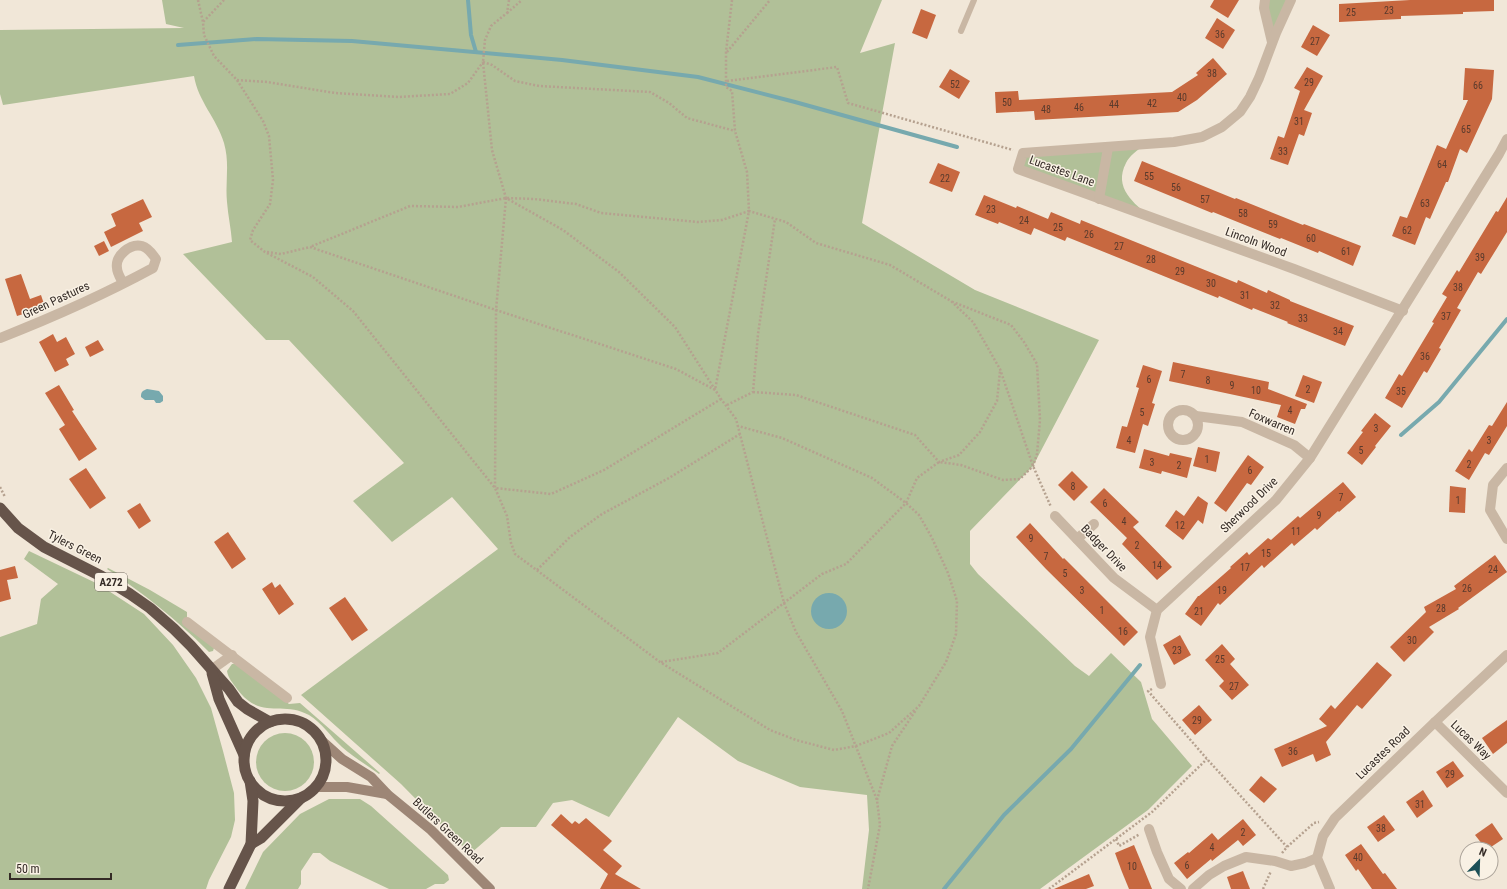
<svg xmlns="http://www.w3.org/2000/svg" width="1507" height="889" font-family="'Roboto Condensed',sans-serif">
<rect width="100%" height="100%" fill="#f1e7d8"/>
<g fill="#b1c098">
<path d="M162,0h720l-22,53 35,-10 -33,180 113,67 124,50 -66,126 -63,65v33l8,10 97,92 14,10 22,-23 30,29 11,37 40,47 -44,44 -108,79h-178l7,-59 -2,-35 -67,-8 -62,-26 -60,-44 -69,100 -37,-17 -19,3 -17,24h-35l-31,27 -69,-70 -100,-89 197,-146 -46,-52 -60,45 -39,-41 51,-38 -115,-123h-23l-83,-86 49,-12c-1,-13 -4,-27 -5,-40 -2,-20 3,-38 -3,-59 -7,-24 -26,-42 -30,-67l-191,29 -3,-11v-64l184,-2 -18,-4z"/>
<polygon points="1265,0 1291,0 1272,42"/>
<path d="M1144,145c-6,5 -15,11 -18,18 -13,25 8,40 25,55l-133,-49 5,-16z"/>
<polygon points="29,551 98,584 144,614 173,645 196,678 211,708 223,751 234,793 235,820 231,837 209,880 206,889 0,889 0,637 37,624 41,599 58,584 24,559"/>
<path d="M108,568l42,22 37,22v6l27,30 -1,3 -4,1 -2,-2c-31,-31 -64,-57 -100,-81z"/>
<path d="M232,664h5l4,2 48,38 11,-1 80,70 -1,1c-12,-9 -26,-17 -37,-27 -11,-10 -20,-24 -33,-32 -27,-15 -48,6 -72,-26 -4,-6 -9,-11 -10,-18z"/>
<circle cx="285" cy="762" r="29"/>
<polygon points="329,799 360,799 371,806 448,875 449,880 444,884 435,884 426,889 389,889 330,861 320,853 313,853 301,871 301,884 298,889 245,889 263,852 300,814"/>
</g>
<g fill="#77a9ae">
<path d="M147,389l12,2 4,5v5l-3,2h-4l-2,-3h-9l-4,-3c0,-5 1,-6 6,-8z"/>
<circle cx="829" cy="611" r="18"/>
</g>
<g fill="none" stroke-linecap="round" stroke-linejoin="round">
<g stroke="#77a9ae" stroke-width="4">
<polyline points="468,0 471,35 476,52"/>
<polyline points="178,45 257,39 352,41 562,60 698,77 795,102 957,147"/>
<polyline points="1401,435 1439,402 1507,319"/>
<polyline points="944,889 1004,815 1071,749 1140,665"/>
</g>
</g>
<g fill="#c76840">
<polygon points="1214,0 1239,0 1228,18 1210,7"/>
<polygon points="1410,0 1494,0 1494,11 1463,12 1463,14 1401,16 1401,19 1339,22 1339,4"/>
<polygon points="921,9 936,15 927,39 912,33"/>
<polygon points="1217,18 1235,30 1223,49 1205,38"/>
<polygon points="1313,25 1330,35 1317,56 1301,47"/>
<polygon points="1213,58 1227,74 1197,100 1178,112 1035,120 1034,111 996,113 995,92 1018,91 1019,100 1172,92 1198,75 1196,73"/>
<polygon points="1307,67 1323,76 1304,110 1312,113 1304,136 1299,134 1288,165 1270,159 1278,136 1284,138 1300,91 1294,88"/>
<polygon points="1465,68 1494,70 1492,99 1467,153 1460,149 1448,182 1446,182 1430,219 1426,217 1415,245 1392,236 1400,216 1407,218 1437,145 1446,149 1468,100 1463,100"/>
<polygon points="950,69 970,81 959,99 939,87"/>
<polygon points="1142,161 1235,199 1236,198 1303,225 1304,224 1361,246 1353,266 1319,251 1318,253 1281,238 1280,239 1250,227 1213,212 1212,213 1134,181"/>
<polygon points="938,163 960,172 952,192 929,183"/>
<polygon points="984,195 1016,208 1017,206 1048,219 1051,212 1080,224 1081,220 1237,283 1238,280 1267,293 1268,290 1290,300 1290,301 1354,326 1345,346 1287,323 1288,322 1253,308 1252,310 1219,296 1218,298 1067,237 1065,241 1034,228 1031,235 999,222 998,224 975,215"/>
<polygon points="1507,197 1507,232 1481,274 1478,272 1457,308 1461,310 1439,348 1441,349 1427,373 1424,371 1402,408 1385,398 1399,374 1402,376 1434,323 1432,322 1447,297 1442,294 1457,270 1459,272 1496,211 1498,212"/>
<polygon points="143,199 152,217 139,223 143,231 111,247 104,232 116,226 111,214"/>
<polygon points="104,241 109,251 99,256 94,246"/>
<polygon points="21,274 30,299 41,295 45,307 17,316 5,279"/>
<polygon points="53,334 57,342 66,337 75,354 66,359 69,365 55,372 39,342"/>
<polygon points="98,340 104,350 90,357 85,347"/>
<polygon points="1173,362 1269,382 1268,389 1307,404 1305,409 1301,409 1295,424 1277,417 1281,405 1169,381"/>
<polygon points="1143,365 1162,371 1152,403 1155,404 1148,426 1143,424 1135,453 1116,448 1122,426 1127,427 1139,388 1136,387"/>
<polygon points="1303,375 1322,382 1314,403 1295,396"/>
<polygon points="59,385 74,410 72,411 97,449 79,461 59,429 65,425 45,393"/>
<polygon points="1507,402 1507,426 1489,455 1485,453 1469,480 1455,471 1469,449 1472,452 1489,425 1492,426"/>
<polygon points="1375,413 1391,426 1375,446 1376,447 1362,465 1347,453 1363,432 1361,431"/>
<polygon points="1198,447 1220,452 1216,472 1193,466"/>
<polygon points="1144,449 1169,456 1170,453 1192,458 1187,478 1162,471 1161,474 1139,468"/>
<polygon points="1248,455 1264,467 1251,485 1247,483 1226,512 1214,503"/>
<polygon points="86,468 106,498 90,509 69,479"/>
<polygon points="1072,471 1088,487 1074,501 1058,485"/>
<polygon points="1343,482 1356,497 1339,512 1338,511 1317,530 1315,528 1294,546 1292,543 1264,568 1262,565 1220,605 1218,603 1201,626 1185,614 1198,596 1199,596 1231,568 1230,567 1247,552 1249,555 1268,538 1271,540 1298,516 1300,518"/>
<polygon points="1450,486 1466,488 1465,513 1449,512"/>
<polygon points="1104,488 1139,522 1133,527 1172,567 1157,580 1122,544 1127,538 1090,502"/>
<polygon points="1198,496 1208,503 1203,524 1198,520 1183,540 1165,526 1176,510 1184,516"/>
<polygon points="140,503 151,521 139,529 127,511"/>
<polygon points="1030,523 1063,559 1064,558 1138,632 1124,646 1046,569 1016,537"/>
<polygon points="228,532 246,559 232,569 214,542"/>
<polygon points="1495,555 1507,572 1458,608 1459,609 1429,627 1434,632 1404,662 1390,647 1426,612 1424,607 1456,589 1454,586"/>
<polygon points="15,566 18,578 7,580 11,599 0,602 0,570"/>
<polygon points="272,582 275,588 280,584 294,604 279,615 262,589"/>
<polygon points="345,597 368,630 352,641 329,608"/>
<polygon points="1180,635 1191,655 1174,665 1163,645"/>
<polygon points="1222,644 1235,659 1230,664 1249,685 1232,700 1219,686 1224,681 1205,660"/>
<polygon points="1377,662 1392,675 1362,709 1357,705 1326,742 1331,755 1316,762 1313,754 1282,767 1274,749 1327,726 1319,719 1331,705 1335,709"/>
<polygon points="1199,705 1212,720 1195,735 1182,720"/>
<polygon points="1507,720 1507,743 1493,754 1482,738"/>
<polygon points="1453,761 1464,776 1447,788 1436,772"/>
<polygon points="1261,776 1277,789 1264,803 1249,790"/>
<polygon points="1423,790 1433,806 1417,818 1406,802"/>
<polygon points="561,814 572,824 575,821 579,824 586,818 612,841 603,850 622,866 615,874 641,889 600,889 608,874 551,825"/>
<polygon points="1384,815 1395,830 1378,842 1367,827"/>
<polygon points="1243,819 1256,835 1243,846 1238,840 1212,861 1211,859 1187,879 1174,863 1188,852 1189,853 1212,833 1218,840"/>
<polygon points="1492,823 1503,839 1488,849 1486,849 1475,835"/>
<polygon points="1361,844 1383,874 1385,873 1397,889 1372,889 1358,869 1356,871 1345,855"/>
<polygon points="1134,845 1139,857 1152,889 1129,889 1122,872 1115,853"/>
<polygon points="1243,871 1250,889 1231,889 1227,877"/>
<polygon points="1089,874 1094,886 1086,889 1054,889"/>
</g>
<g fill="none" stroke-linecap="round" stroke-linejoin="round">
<g stroke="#b5a18f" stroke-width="2.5" stroke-dasharray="2 2" stroke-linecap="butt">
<polyline points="198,0 203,22"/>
<polyline points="224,0 203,22 204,35 214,56 237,80 263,121 269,136 273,180 270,204 253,230 250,240 265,252 313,277 353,311 495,488 507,516 511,543 515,554 660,662 770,730 796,740 834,750 856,746 889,733 919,706 946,662 956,634 957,601 948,573 932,538 919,515 906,503 872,478 782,438 738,426"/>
<polyline points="509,0 507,13 491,26 485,40 483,62 492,150 506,198 563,230 619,272 675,327 721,399 736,419 784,603 796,632 842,711 877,800 880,825 868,889"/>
<polyline points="732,0 726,52 726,87 732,91 735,131 747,172 749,211 786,222 816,243 890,265 951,301 973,322 1000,369 1033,466 1051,507"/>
<polyline points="507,13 522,0"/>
<polyline points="727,52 770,0"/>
<polyline points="483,62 492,65 515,81 539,86 650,92 669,103 687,118 735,131"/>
<polyline points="237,80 267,82 335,93 398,97 450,94 468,83 483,62"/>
<polyline points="727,81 837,67 848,103 1013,150"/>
<polyline points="506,198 496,310 495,488 551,494 604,470 721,399"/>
<polyline points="267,252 281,254 310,247 496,310 676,369 715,390 749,211 722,220 698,222 601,213 576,204 534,199 506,198 458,207 410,206 310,247"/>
<polyline points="753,392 796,395 915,435 939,462 959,455 980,432 997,401 1000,371"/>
<polyline points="727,405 753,392 758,334 775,219"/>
<polyline points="0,487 5,497"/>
<polyline points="537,570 570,537 602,514 669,478 740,434"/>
<polyline points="661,662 718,653 822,574 846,564 906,503 917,478 939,462 961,465 1003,480 1020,479 1033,466 1037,454 1040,420 1037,364 1024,342 1011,325 953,302"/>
<polyline points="1152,689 1148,691 1207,759 1287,847"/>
<polyline points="877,800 892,746 916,710"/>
<polyline points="1116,839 1119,846 1140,834"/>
<polyline points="1282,853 1287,847 1314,823 1319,822"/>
<polyline points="1049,889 1152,812 1207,759"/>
<polyline points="1263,889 1271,871"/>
</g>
<polyline stroke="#c9b7a4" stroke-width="6" points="961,31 974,0"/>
<g stroke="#c9b7a4" stroke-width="10">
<polyline points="1265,0 1264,8 1272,42"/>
<polyline points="1291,0 1276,33 1259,78 1250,97 1240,112 1222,127 1202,137 1174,142 1023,153 1018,169 1294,269 1403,311"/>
<polyline points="1099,199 1108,148"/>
<path d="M0,338c51,-20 105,-44 153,-70l3,-9c-4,-5 -7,-11 -14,-13 -12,-3 -27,10 -25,22 0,5 4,11 6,15"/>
<circle cx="1183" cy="425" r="15"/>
<polyline points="1196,416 1242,422 1294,445 1310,458"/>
<polyline points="1507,468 1493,485 1490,510 1507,539"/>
<polyline points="1055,516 1114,578 1157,610"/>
<polyline points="1077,539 1094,524"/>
<polyline points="187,622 287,698"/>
<polyline points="211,670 232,655"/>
<polyline points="1161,684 1150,637 1157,610 1276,500 1310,458 1499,154 1507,139"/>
<polyline points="1435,722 1507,793"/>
<polyline points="1149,829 1157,852 1169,879 1181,889"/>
<polyline points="1193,889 1209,875 1224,866 1246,857 1275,861 1291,866 1305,863 1317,858"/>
<polyline points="1330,889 1317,858 1323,836 1335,818 1435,722 1507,655"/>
</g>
<g stroke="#9d8676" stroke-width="10">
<polyline points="322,741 342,759 371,777 387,794 431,830 490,889"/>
<polyline points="317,787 347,787 387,794"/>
</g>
<g stroke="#66544a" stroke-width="11">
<polyline points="0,508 18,528 44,547 101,576 130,594 150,608 174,629 191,646 229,689 238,702 247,709 270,722"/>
<polyline points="212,673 219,699 244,755"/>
<circle cx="285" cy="760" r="41"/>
<polyline points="251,844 261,838 301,798"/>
<polyline points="229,889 251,844 253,801 250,781"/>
</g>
</g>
<g text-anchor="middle" stroke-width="3" stroke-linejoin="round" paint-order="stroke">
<g font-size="10" fill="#593a2c">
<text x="1389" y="14">23</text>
<text x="1351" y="16">25</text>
<text x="1220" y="38">36</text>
<text x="1315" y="45">27</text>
<text x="1212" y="77">38</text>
<text x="1309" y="86">29</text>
<text x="955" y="88">52</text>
<text x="1478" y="89">66</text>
<text x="1182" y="101">40</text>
<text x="1007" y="106">50</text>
<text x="1152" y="107">42</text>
<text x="1114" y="108">44</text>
<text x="1079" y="111">46</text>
<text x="1046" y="113">48</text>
<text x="1299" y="125">31</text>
<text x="1466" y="133">65</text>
<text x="1283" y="155">33</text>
<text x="1442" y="168">64</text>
<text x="1149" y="180">55</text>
<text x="945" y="182">22</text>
<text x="1176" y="191">56</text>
<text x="1205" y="203">57</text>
<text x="1425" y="207">63</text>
<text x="991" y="213">23</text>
<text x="1243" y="217">58</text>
<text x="1024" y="224">24</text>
<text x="1273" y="228">59</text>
<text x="1058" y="231">25</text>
<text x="1407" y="234">62</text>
<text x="1089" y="238">26</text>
<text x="1311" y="242">60</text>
<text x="1119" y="250">27</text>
<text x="1346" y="255">61</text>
<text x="1480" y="261">39</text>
<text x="1151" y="263">28</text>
<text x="1180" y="275">29</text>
<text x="1211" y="287">30</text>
<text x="1458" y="291">38</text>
<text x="1245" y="299">31</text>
<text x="1275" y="309">32</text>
<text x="1446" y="320">37</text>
<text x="1303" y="322">33</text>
<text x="1338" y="335">34</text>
<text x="1425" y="360">36</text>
<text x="1183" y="378">7</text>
<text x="1149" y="383">6</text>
<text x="1208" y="384">8</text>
<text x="1232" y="389">9</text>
<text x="1308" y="393">2</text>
<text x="1256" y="394">10</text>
<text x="1401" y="395">35</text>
<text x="1290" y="414">4</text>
<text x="1142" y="416">5</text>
<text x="1376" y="432">3</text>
<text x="1129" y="444">4</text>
<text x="1489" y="444">3</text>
<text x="1361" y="454">5</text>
<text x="1207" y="463">1</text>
<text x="1152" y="466">3</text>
<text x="1469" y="468">2</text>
<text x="1179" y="469">2</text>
<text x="1250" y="474">6</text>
<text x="1073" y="490">8</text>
<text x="1341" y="501">7</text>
<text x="1458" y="504">1</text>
<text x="1105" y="507">6</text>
<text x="1319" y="519">9</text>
<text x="1124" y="525">4</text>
<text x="1180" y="529">12</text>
<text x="1296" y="535">11</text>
<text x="1031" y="542">9</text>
<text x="1137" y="549">2</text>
<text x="1266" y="557">15</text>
<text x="1046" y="560">7</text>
<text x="1157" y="569">14</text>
<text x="1245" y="571">17</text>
<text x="1493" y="573">24</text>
<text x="1065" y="577">5</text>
<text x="1467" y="592">26</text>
<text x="1082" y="594">3</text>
<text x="1222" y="594">19</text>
<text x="1441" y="612">28</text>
<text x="1102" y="614">1</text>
<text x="1199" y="615">21</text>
<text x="1123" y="635">16</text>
<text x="1412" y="644">30</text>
<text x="1177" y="654">23</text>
<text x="1220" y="663">25</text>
<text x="1234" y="690">27</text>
<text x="1197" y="724">29</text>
<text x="1293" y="755">36</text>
<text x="1450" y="778">29</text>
<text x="1420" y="808">31</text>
<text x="1381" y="832">38</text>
<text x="1243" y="836">2</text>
<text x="1212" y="851">4</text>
<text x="1358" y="861">40</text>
<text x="1187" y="869">6</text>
<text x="1132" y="870">10</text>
</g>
<rect fill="#f9f1e4" stroke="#6f665f" stroke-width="1" x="95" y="573" width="32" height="18" rx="3"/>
<g font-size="11" font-weight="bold" fill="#342b26">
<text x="111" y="586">A272</text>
</g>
<g font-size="12" fill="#342b26" stroke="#f9f1e4">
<text transform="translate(1062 171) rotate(20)" y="4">Lucastes Lane</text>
<text transform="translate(1256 242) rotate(20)" y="4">Lincoln Wood</text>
<text transform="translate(56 300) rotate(-25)" y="4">Green Pastures</text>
<text transform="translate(1272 422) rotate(23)" y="4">Foxwarren</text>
<text transform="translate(1249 505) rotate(-44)" y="4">Sherwood Drive</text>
<text transform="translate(75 547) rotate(27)" y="4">Tylers Green</text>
<text transform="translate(1104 548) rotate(46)" y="4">Badger Drive</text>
<text transform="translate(1471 740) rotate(44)" y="4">Lucas Way</text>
<text transform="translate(1383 753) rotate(-44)" y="4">Lucastes Road</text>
<text transform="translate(448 831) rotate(43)" y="4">Butlers Green Road</text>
</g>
</g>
<g transform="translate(1479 861) rotate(23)"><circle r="19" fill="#f9f1e4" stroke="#aaa298"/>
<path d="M0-3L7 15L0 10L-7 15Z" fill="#1b4f56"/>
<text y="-6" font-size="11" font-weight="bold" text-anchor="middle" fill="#342b26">N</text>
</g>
<path d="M10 873v6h101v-6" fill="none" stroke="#342b26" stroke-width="2"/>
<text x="16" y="873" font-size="12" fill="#342b26" stroke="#f9f1e4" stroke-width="3" paint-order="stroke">50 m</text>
</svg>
